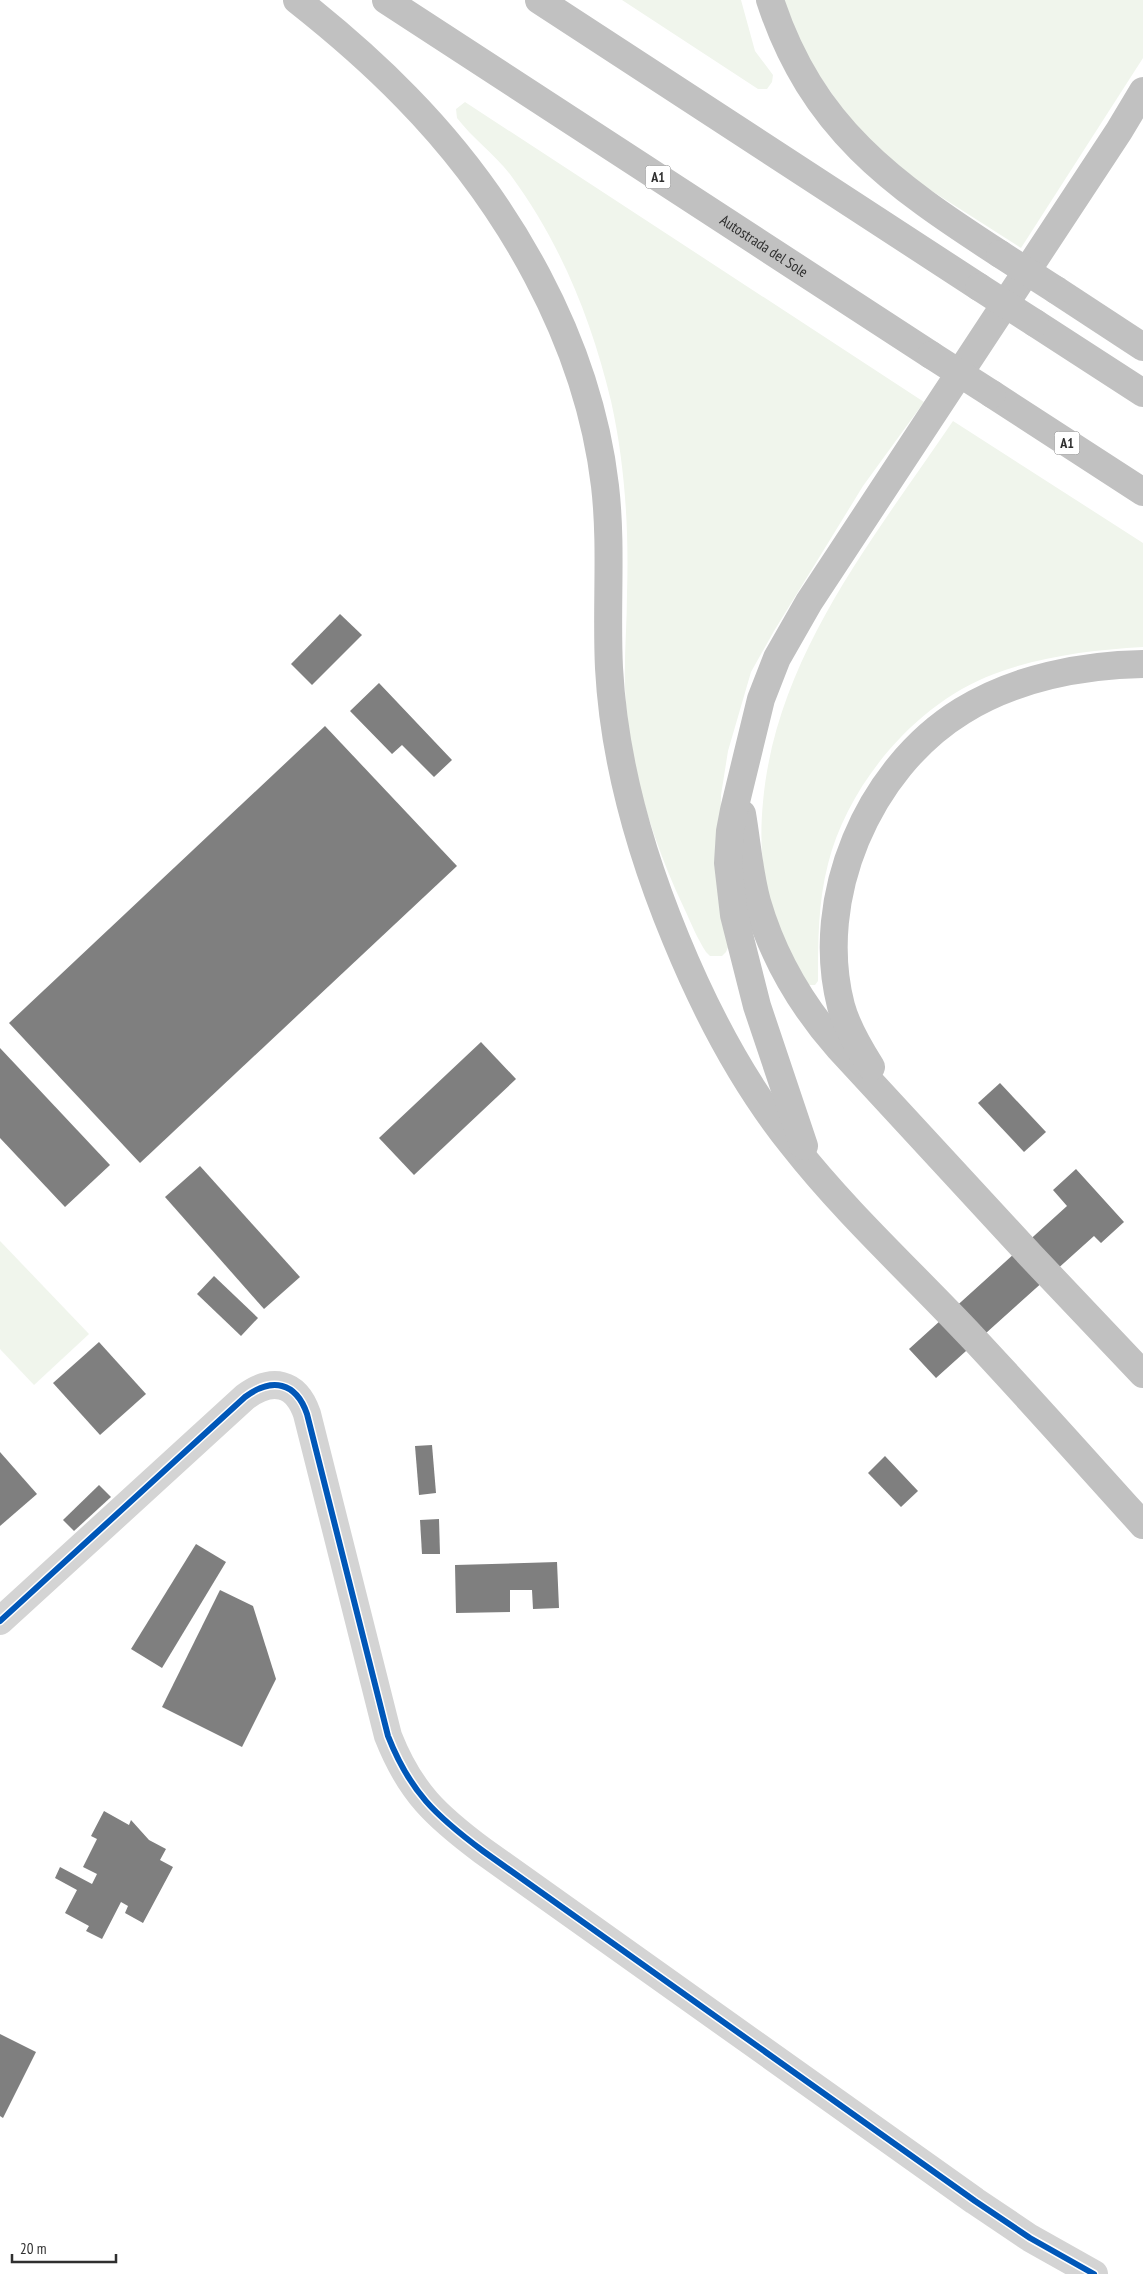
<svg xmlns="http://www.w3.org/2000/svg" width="1143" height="2274" font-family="'PT Sans Narrow',sans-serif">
<rect width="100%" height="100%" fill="#fff"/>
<g fill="#f0f5ec">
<polygon points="622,0 741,0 755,51 773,75 772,82 767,89 758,89"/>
<polygon points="782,0 1143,0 1143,58 1021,248 924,186 879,149 849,118 802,51"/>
<path d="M465,102l459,300 -61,84 -89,145 -23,41 -23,79 -7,44 -1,41 9,109 -3,7 -4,4h-12l-4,-4c-9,-14 -15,-29 -22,-44 -32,-68 -56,-144 -59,-220 -1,-32 2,-63 2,-95 2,-64 -2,-129 -16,-192 -19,-80 -50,-157 -99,-224 -16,-22 -39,-38 -55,-59l-1,-9z"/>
<path d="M953,421l190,122v104c-51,3 -101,9 -149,27 -78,29 -146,110 -166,190 -10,39 -10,77 -10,117l-3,4h-6c-15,-18 -24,-42 -32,-64 -15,-38 -18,-78 -14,-119 13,-146 111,-264 190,-381z"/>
<polygon points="0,1241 89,1334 34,1385 0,1349"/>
</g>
<g fill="#7f7f7f">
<polygon points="340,614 362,635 312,685 291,664"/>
<polygon points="379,683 452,760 434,777 402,745 392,754 350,711"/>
<polygon points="325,726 457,866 140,1163 9,1023"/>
<polygon points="481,1042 516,1079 414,1175 379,1138"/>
<polygon points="0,1048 110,1165 65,1207 0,1138"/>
<polygon points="1000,1083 1046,1132 1024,1152 978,1103"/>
<polygon points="200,1166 300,1277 264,1309 165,1197"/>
<polygon points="1076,1169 1124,1222 1101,1243 1094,1236 936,1378 909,1349 1067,1206 1053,1190"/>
<polygon points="214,1276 258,1318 241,1336 197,1294"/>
<polygon points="99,1342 146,1394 100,1435 53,1383"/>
<polygon points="432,1445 436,1493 419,1495 415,1446"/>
<polygon points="0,1452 37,1494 0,1526"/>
<polygon points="885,1456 918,1491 901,1507 868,1473"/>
<polygon points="99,1485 111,1497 74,1531 63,1520"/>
<polygon points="439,1519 440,1554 422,1554 420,1520"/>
<polygon points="196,1544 226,1562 162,1668 131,1649"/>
<polygon points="557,1562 559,1608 533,1609 532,1590 510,1590 510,1612 456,1613 455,1565"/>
<polygon points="220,1590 253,1606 276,1679 242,1747 162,1707"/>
<polygon points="104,1811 129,1825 131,1820 149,1840 166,1849 160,1860 173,1867 143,1923 125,1913 128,1906 121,1902 102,1939 86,1931 89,1926 65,1913 77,1890 55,1878 60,1867 92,1884 97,1874 83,1867 97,1839 91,1836"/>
<polygon points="0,2034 36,2052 3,2118 0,2116"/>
</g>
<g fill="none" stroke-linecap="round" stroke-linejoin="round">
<path stroke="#d4d4d4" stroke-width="28" d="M0,1621l245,-224c27,-20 51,-15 62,17l81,322c22,56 48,80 95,115l492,350 55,37 64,36"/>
<g stroke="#c1c1c1" stroke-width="28">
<path d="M297,0c38,30 75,62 109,97 101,103 182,243 199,389 7,60 1,121 4,182 5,94 31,184 67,271 30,73 67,144 116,205 54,69 120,129 180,193 58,62 114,125 171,188"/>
<path id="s1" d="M386,0l545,355"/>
<polyline points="539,0 979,287"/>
<path d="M770,0c42,128 122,184 230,254"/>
<polyline points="1056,290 1143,347"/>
<polyline points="1035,323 1143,393"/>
<polyline points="992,394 1143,492"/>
<path d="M742,814c5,29 7,59 15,88 16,55 44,103 82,146l192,208 112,118"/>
<path d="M871,1067c-12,-19 -24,-39 -30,-61 -28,-108 27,-237 121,-295 53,-33 120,-46 181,-47"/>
<polyline points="804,1146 757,1006 734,915 728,863 730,831 734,810 761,699 777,658 809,602 1119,131 1143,91"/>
</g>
<g stroke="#c1c1c1" stroke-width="28">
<polyline points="1000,254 1056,290"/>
<polyline points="979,287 1035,323"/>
<polyline points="931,355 992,394"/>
</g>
<g stroke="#fff" stroke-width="9">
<path id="cycleway" d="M0,1621l245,-224c27,-20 51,-15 62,17l81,322c22,56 48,80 95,115l492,350 55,37 64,36"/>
</g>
<use href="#cycleway" stroke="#0057b8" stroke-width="6"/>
</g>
<g text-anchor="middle" stroke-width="5" stroke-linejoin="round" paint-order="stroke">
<g fill="#fff" stroke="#6d6d6d" stroke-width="1">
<rect x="645.5" y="165.5" width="25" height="23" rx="4"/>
<rect x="1054.5" y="431.5" width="25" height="23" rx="4"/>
</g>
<g font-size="14" font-weight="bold" fill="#2f2f2f">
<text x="658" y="182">A1</text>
<text x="1067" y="448">A1</text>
</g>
<g font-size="15" fill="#2f2f2f" stroke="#fff">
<text dy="5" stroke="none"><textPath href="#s1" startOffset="451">Autostrada del Sole</textPath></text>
</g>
</g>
<path d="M12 2254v8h104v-8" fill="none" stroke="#2f2f2f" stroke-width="2.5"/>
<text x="20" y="2254" font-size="15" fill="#2f2f2f" stroke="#ffffff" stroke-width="4" paint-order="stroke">20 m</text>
</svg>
